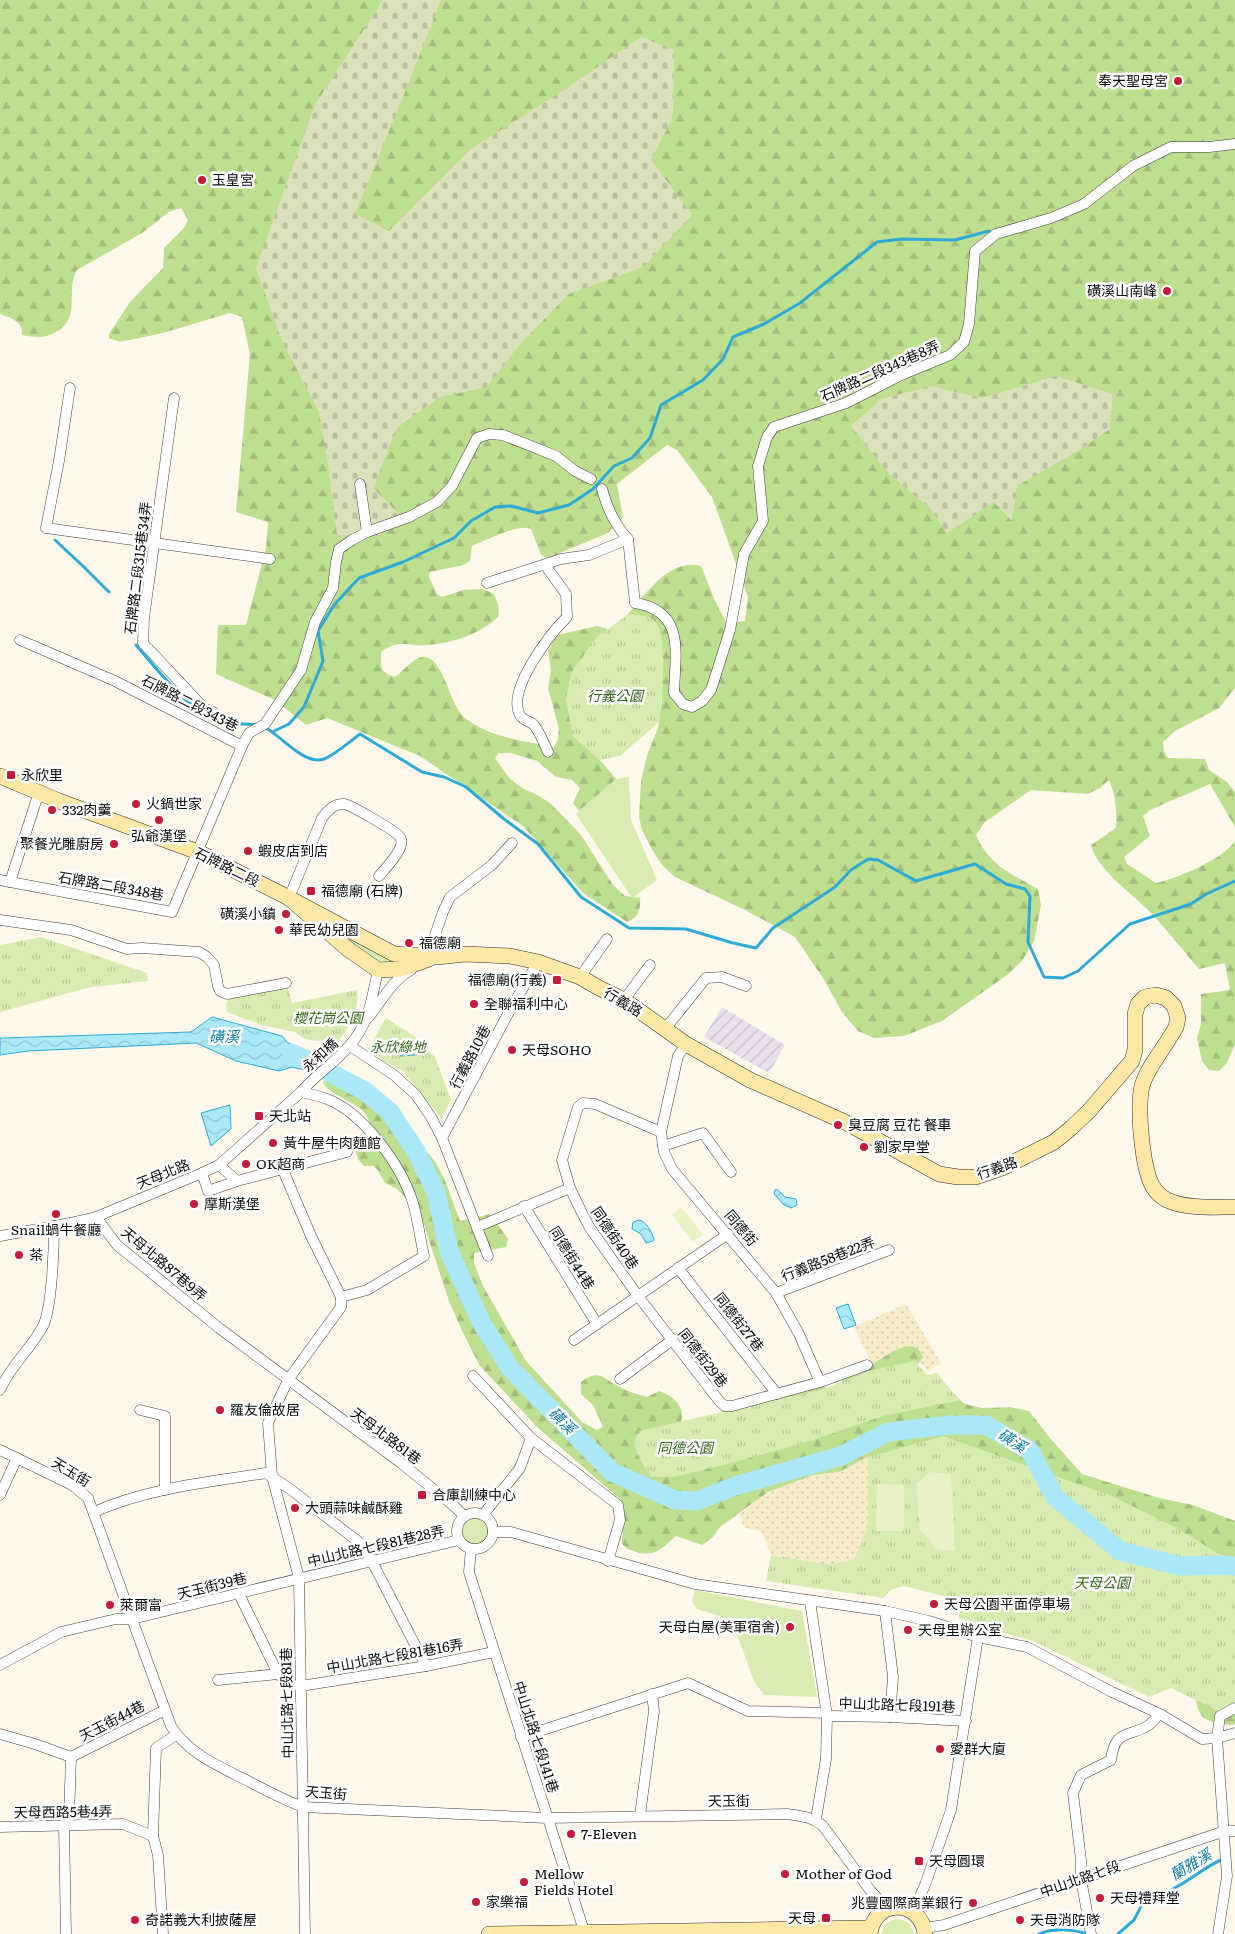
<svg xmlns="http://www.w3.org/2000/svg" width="1235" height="1934" font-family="Literata,'Noto Sans TC',serif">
<defs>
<pattern id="industrial-furrows" width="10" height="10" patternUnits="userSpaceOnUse" patternTransform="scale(1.25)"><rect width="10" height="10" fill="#e9dfec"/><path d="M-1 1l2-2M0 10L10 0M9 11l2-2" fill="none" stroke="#c7bec9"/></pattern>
<pattern id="farmland-dots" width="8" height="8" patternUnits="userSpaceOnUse" patternTransform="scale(1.25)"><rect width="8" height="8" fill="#f7ecc9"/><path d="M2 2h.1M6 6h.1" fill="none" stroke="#d3c9ab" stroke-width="1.8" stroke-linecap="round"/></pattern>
<pattern id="forest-firs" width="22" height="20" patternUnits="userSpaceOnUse" patternTransform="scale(1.25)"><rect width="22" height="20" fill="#bede90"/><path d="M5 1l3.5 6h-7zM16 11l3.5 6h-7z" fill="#a2bd7b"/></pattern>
<pattern id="cemetery-stones" width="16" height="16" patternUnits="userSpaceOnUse" patternTransform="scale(1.25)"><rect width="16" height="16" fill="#dbe2bb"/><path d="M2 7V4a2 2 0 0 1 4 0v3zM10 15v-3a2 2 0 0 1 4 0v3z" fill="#bbc1a0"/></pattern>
<pattern id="park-tufts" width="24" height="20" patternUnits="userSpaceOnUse" patternTransform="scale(1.25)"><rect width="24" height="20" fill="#d8ecb2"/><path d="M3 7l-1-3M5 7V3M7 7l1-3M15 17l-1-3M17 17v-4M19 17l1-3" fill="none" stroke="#b8c998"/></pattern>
<pattern id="water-waves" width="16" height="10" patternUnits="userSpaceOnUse" patternTransform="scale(1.25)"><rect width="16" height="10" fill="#abe8fa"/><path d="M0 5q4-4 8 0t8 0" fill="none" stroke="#92c6d5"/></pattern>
</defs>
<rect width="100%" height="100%" fill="#fff8eb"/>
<polygon fill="url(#industrial-furrows)" points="722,1007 785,1045 769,1073 704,1037"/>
<g fill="url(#farmland-dots)">
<polygon points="906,1304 941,1363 928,1371 915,1358 872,1364 854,1327"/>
<polygon points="868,1457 868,1527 855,1559 831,1565 771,1555 762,1532 743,1527 740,1514 768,1492 813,1475 839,1472"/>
</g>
<g fill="#d8ecb2">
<polygon points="629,777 631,820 657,880 632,898 576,814 616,779"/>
<circle cx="475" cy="1531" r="14"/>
<polygon points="695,1590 802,1611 817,1697 764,1695 754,1681 741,1645 732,1626 720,1616 697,1609 692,1602"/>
<path d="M895,1919c10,0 17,5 19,15h-33l4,-10z"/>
</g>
<g fill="url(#forest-firs)">
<path d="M0,0h1235v688l-16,20 -44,23 -12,11 1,9 4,7 37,1 4,11 18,12 8,10v35l-25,-43 -60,26 -7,6 7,20 -26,21 3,7 29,19c22,-5 66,-23 79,-42v203l-8,19 -8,8 -10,-1 -7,-9 -5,-23 4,-14v-30l29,-4 -5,-27 -26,6c-17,-20 -34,-42 -53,-61 -16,-16 -50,-40 -55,-63l25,-17c1,-16 0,-33 -7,-48l-9,8 -12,6 -57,-4 -46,32 -9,13c12,29 35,39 62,54l3,16 -7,36 -12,20 -15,14 -65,46 -38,15 -30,2 -16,-7 -16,-19 -19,-34 -28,-41 -50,-27 -70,-33 -13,-12 -9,-14 -11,-21 -3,-13 2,-36 6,-26 11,-27 4,-28 -10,-82 -24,-4c17,-19 42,-57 73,-48l14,35 12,23 18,-3 3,-24 -36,-100 -35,-47 -10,-5 -50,39 6,33 -15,16 -60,25 -7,-3 -10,-26c-12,-6 -46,12 -59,17l-2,15 -7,4 -33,7 -1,5 8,17 5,3 21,-7 20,-1 11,5 4,10 1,12c-18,18 -46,27 -71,29 -19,2 -29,-7 -47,7 0,15 -2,20 14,25 8,-6 22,-23 31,-20 19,5 24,49 38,60 26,21 60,24 90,30l4,-8 1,-10 -11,-41 3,-18 -3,-19 9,-16 40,-9 11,3 -12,9 -23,98 27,24 16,19 -37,32 -6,-8 7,-15 -8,-8 -16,-3 -19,-16 -26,-8h-12l-4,5 15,21 14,10 15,7 11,7 10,10 21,22 32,50 12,11 15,2c1,12 -2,20 -13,24l-44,-29 -60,-67 -103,-70 -93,-38 -21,7 -31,-25 -59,-26 2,-49h28l20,-77 2,-26 -32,-10 14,-158 -8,-37 -12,-4 -67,20 -43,9 -11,-4v-4l21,-32 33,-34 1,-20 19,-19 5,-9 -7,-12 -12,4 -27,21 -65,37c-12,19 4,46 -18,60 -14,9 -21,8 -37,5 1,-14 -11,-17 -22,-21z"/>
<path d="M338,1067l36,26 22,20 40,50 8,15 16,43 30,-7 18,25 -2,8 -32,6v10l9,23 43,75 56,61 15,8 6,-3 -10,-22 -12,-11v-12c19,-14 22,-3 39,5 8,5 18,7 27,10l12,-6c12,4 24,13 23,27 -1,5 -5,11 -7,16l39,-15 10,-9 84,-22 17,-2 3,13 13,-13 1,-10c10,-3 20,-6 29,-11 15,-7 42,-33 52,-8l-8,11 -1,11 23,-6 17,22 11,9 17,4 28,-1 19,4 21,27 32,36 77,24 34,7 42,16v203c-6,2 -10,0 -16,-1 -20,-3 -20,-10 -24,-27l-241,-112 -51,-9 -25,16 -60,-29 13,3 24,-6 11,-27 10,-1 -8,-49v-25l-29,15 -26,3 -45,17 -48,35 -8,11 -10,7 -26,-9c-13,11 -18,20 -36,17 -8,-2 -12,-3 -18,-9l1,-20 -2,-24 -84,-73 -57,-61 -17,-33 -14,-32 -27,-82 -18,-23 -7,-7 -12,-6 -8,-14 -4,-3h-9l-6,-7 -4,-13 16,-20c-2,-24 -35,-25 -47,-43l3,-6z"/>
</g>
<g fill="url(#cemetery-stones)">
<polygon points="383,0 441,0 407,87 355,214 389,231 471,149 567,88 641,37 674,50 673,117 651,160 692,215 643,267 569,294 522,342 487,387 440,397 397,428 383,461 374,489 404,519 377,536 337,535 327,457 319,412 281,339 256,268 315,105"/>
<polygon points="1056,376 1113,394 1110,429 1078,451 1017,486 1012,521 994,502 947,533 930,508 889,474 851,426 881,399 931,386 982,398"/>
</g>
<g fill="url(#park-tufts)">
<path d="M628,614c7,1 20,1 26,6 15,14 8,82 5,102l-39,34 -20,4 -27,-24 -7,-36 5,-27 25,-35z"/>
<polygon points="346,932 405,962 382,963 345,938 344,936"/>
<polygon points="41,937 147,973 148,981 91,987 0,1012 0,945"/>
<path d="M288,988l4,15 65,-13c3,20 -6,35 -18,50l-22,1 -12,-2 -10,-7 -34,-7 -34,-13 -1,-8 2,-5z"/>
<polygon points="386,1018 414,1036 435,1057 451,1100 442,1119 414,1086 404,1072 382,1060 368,1049"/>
<polygon points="915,1361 927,1375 937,1373 954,1394 961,1400 883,1416 804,1443 724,1465 673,1477 651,1477 638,1456 634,1443 639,1431 824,1389 872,1370"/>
<polygon points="943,1436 1112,1496 1177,1528 1219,1554 1235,1559 1235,1707 1222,1713 1171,1688 1149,1697 1033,1641 976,1625 959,1618 960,1600 903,1586 891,1590 883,1598 766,1581 771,1555 831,1565 855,1559 868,1527 868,1457"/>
</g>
<g fill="#e9f2c4">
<polygon points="681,1207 703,1234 693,1242 672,1215"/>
<polygon points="930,1472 951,1474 955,1551 938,1550 920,1530 916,1484"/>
<polygon points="877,1484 904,1485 904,1531 876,1531"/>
</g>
<g fill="url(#water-waves)" stroke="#2dabd6">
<polygon points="212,1017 282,1036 288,1043 323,1057 308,1071 292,1067 279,1071 236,1061 196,1043 28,1051 0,1055 0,1038 2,1038 191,1032"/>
<polygon points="396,1039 415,1055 400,1056"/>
<polygon points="230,1105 231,1129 211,1146 201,1113"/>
<polygon points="777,1189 785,1197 796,1199 797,1205 791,1208 784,1205 774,1194 775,1190"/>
<path d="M639,1220c8,2 12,11 15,19l-1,2 -7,2 -5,-9 -9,-5 1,-7z"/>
<polygon points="848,1304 856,1325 844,1329 836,1308"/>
</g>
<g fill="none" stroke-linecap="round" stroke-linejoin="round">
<g stroke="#2dabd6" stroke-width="3">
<polyline points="55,540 85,568 109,592"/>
<path d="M136,645c19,22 50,61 75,74 13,7 33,4 47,6"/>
<path d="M264,727c17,8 40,39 60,32 9,-3 28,-19 36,-25l62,38 22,5 22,10 38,32 34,25 43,53 48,31 57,1 47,14 23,5 17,-20 62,-41 16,-17 17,-11 10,1 38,21 59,-17 31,20 19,5 5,7 -2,46 16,35 19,1 15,-7 52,-47 61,-20 15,-10 29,-13"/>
<polyline points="274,731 289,724 304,707 323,661 318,631 334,605 359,578 403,562 454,538 471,521 495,507 511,506 538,513 569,505 593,489 614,466 632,458 650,438 661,405 703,380 723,359 733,337 764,324 800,303 877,242 901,239 955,240 989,231"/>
<path d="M1039,1934c14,-6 34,-5 49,0"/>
<path d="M1118,1934l16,-14 11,-21c8,-4 18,-5 26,-9 19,-9 33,-23 52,-31"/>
</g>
<polyline stroke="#abe8fa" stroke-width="19" points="292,1053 365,1091 390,1112 416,1151 436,1192 449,1251 481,1322 510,1368 612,1472 675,1500 697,1501 735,1486 841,1456 888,1432 950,1425 986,1425 1030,1451 1055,1497 1120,1551 1180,1566 1224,1565 1235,1566"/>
<g stroke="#3f3f3f" stroke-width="11">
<g id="street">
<polyline points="70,388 59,461 46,528 270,559"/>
<polyline points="174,398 144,618 143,643 205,709 213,712"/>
<polyline points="360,484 367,532"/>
<path d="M602,489c5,19 13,36 26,50l7,64c51,8 40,51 39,90l9,11 9,3 10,-6 9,-11 19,-60 14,-76 19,-33 -5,-55 9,-29 7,-10 72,-24 53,-27 51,-21 14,-13 5,-18 6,-73 21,-17 55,-16 33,-14 49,-38 38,-19h38l26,-3"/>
<path d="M545,565l21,29 1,23c-17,17 -59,71 -48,96 3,8 9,7 14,11 5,5 12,21 15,28"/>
<polyline points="487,583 561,559 589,555 628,539"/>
<polyline points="242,746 249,733 265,724 301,670 315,622 333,588 336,562 339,549 352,540 367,532 409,517 437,502 452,486 477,438 489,434 503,435 556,456 575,471 591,479"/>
<polyline points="0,880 10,882 39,792"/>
<polyline points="10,882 172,912 242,746 115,681 20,640"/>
<path d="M289,898l33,-80c5,-7 12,-15 22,-14 7,1 52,27 56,33 2,3 2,5 1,8 -1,8 -16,24 -22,31"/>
<polyline points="0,920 71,930 127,949 142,948 199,952 207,957 214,965 218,986 220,991 227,994 286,983"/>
<polyline points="433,959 437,957 433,941 443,912 450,897 492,865 512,843"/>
<polyline points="580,977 607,939"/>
<polyline points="624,1000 650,965"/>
<path d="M368,1018c14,-17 24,-38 43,-48"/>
<polyline points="665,1029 706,978 722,977 746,986"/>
<polyline points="686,1044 678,1056 661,1132 664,1152 672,1169 776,1293 799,1334 820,1382 867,1365"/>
<polyline points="350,1046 394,1075 416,1095 431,1117 442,1138 488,1256"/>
<path d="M301,1092c9,2 18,4 26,7 37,14 75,68 86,104 5,17 7,35 11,53l-57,34 -26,7"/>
<polyline points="661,1132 595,1104 583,1103 578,1107 562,1160 570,1188 582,1213 590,1228 638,1296 720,1402 725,1406 732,1406 820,1382"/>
<polyline points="442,1138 510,1010 538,962"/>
<polyline points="663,1146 703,1133 731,1172"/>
<polyline points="219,1165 237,1181 347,1152"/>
<polyline points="283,1170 311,1236 341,1297 341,1307 288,1380 268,1423 272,1476 299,1578 305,1934"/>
<polyline points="202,1173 208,1191 237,1181"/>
<polyline points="524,1206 597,1324"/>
<polyline points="96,1217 117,1245 219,1328 401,1463 454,1506 464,1516"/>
<polyline points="477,1227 570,1188"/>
<path d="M0,1236l70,-13 26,-6 106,-44 17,-8 82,-73c14,-17 34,-29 48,-46 20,-21 23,-49 29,-76"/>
<polyline points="678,1268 777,1394"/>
<polyline points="776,1293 889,1250"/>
<polyline points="574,1340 728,1234"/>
<polyline points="473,1376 531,1438 618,1505 620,1520 608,1561"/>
<polyline points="620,1379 672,1340"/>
<path d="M0,1390c10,-24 31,-41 43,-64 9,-18 11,-78 11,-100"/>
<polyline points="140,1410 165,1416 165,1490"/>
<path d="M0,1450l72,35 16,13 83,228c17,28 50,41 79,56 17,9 34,18 53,25l244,11 240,-4c14,2 26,3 36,12l47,64 17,19"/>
<polyline points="0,1495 17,1458"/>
<path d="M94,1512c53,-24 115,-30 172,-39l24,16 74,57 62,120"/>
<circle cx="475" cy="1531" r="18"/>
<polyline points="483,1515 520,1468 531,1438"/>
<polyline points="493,1532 511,1532 695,1584 885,1611 929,1621 978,1637 1027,1647 1112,1692 1160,1714 1202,1739 1217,1738 1235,1733"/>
<polyline points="471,1549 469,1572 585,1934"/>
<polyline points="239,1594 278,1674 291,1685 301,1686 426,1666 494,1652"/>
<polyline points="810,1601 827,1716 826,1759 816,1819"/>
<polyline points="885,1611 893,1677 890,1717"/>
<polyline points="0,1665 61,1632 116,1619 132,1619 459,1540"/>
<polyline points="218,1680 278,1674"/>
<polyline points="827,1716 890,1717 966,1721"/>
<polyline points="0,1734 35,1744 71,1757"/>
<polyline points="521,1737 688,1683 748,1711 827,1713"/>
<polyline points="71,1757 165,1710"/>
<polyline points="640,1815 654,1711 652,1694"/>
<polyline points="0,1827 123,1824 153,1836"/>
<polyline points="913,1912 925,1885 951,1810 978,1637"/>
<polyline points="924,1928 944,1925 1225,1831 1235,1831"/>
<polyline points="66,1934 64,1826 69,1818 71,1757"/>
<polyline points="163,1934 158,1855 153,1836 156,1748 176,1735"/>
<path d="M1091,1934l-10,-55v-19l-8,-67 8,-18 30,-15c4,-32 18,-22 38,-35 4,-3 7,-8 11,-11"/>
<polyline points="1218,1934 1227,1876 1217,1738 1220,1716 1235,1708"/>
</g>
</g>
<g stroke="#2e2e2e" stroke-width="16">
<g id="secondary">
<polyline points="0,776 59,801 198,852 289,898 349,950 378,970 401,969 429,959"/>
<path d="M289,898l105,56 43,3 28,-3 45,2 28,6 42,15 21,12 23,11 62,44 64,36 95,42 94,52 19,3h18l26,-9 52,-26 16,-13 19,-18 43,-50 3,-11v-36l3,-10 7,-7 11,-2 10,3 8,8 4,12 -2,9c-9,18 -29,40 -34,59 -5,22 0,82 11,101 4,6 8,10 14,13 19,9 47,7 68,7"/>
<polyline points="489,1934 870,1928"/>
<path d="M870,1934c4,-36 51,-35 55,0"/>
</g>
</g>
<use href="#street" stroke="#fff" stroke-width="10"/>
<use href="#secondary" stroke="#ffe8a6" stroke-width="15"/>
</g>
<g fill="#c51b3b" stroke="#fff" stroke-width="2">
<circle cx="1178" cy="81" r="5"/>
<circle cx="202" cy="180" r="5"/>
<circle cx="1167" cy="291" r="5"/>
<rect x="6" y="770" width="10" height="10" rx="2.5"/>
<circle cx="136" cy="804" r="5"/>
<circle cx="52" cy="810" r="5"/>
<circle cx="159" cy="820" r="5"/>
<circle cx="114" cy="844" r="5"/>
<circle cx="248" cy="851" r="5"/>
<rect x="306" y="886" width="10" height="10" rx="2.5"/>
<circle cx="286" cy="914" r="5"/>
<circle cx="279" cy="930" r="5"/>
<circle cx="409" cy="943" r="5"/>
<rect x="552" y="975" width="10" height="10" rx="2.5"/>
<circle cx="474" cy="1004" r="5"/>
<circle cx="512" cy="1050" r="5"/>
<rect x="254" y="1111" width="10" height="10" rx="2.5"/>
<circle cx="838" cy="1125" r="5"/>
<circle cx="273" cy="1143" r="5"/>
<circle cx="864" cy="1147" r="5"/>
<circle cx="246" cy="1164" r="5"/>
<circle cx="194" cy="1204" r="5"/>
<circle cx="56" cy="1214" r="5"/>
<circle cx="19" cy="1255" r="5"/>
<circle cx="220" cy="1410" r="5"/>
<rect x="417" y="1490" width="10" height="10" rx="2.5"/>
<circle cx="295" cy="1508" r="5"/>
<circle cx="934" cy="1604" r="5"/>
<circle cx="110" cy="1605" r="5"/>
<circle cx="790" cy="1627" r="5"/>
<circle cx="908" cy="1630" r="5"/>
<circle cx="940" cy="1749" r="5"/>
<circle cx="571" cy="1834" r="5"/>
<rect x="914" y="1856" width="10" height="10" rx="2.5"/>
<circle cx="785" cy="1874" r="5"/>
<circle cx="524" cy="1882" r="5"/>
<circle cx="1100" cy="1898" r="5"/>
<circle cx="476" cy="1902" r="5"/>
<circle cx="973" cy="1903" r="5"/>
<rect x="821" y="1913" width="10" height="10" rx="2.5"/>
<circle cx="135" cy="1920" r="5"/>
<circle cx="1020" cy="1920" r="5"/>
</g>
<g text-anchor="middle" stroke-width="5" stroke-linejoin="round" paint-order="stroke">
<g font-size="14" fill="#0c0c0c" stroke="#fff" text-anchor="start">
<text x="1168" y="86" text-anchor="end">奉天聖母宮</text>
<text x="212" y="185">玉皇宮</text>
<text x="1157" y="296" text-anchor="end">磺溪山南峰</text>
<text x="21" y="780">永欣里</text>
<text x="146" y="809">火鍋世家</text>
<text x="62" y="815">332肉羹</text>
<text x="159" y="841" text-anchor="middle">弘爺漢堡</text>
<text x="104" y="849" text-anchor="end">聚餐光雕廚房</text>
<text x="258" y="856">蝦皮店到店</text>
<text x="321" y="896">福德廟 (石牌)</text>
<text x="276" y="919" text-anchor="end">磺溪小鎮</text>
<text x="289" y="935">華民幼兒園</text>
<text x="419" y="948">福德廟</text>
<text x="547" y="985" text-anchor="end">福德廟(行義)</text>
<text x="484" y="1009">全聯福利中心</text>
<text x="522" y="1055">天母SOHO</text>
<text x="269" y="1121">天北站</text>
<text x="848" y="1130">臭豆腐 豆花 餐車</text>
<text x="283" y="1148">黃牛屋牛肉麵館</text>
<text x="874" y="1152">劉家早堂</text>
<text x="256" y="1169">OK超商</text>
<text x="204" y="1209">摩斯漢堡</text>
<text x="56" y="1235" text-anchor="middle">Snail蝸牛餐廳</text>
<text x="29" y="1260">茶</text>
<text x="230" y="1415">羅友倫故居</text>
<text x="432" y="1500">合庫訓練中心</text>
<text x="305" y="1513">大頭蒜味鹹酥雞</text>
<text x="944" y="1609">天母公園平面停車場</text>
<text x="120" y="1610">萊爾富</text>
<text x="780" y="1632" text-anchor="end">天母白屋(美軍宿舍)</text>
<text x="918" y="1635">天母里辦公室</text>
<text x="950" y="1754">愛群大廈</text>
<text x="581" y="1839">7-Eleven</text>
<text x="929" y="1866">天母圓環</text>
<text x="534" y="1879">Mellow<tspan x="534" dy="16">Fields Hotel</tspan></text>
<text x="795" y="1879">Mother of God</text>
<text x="1110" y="1903">天母禮拜堂</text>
<text x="486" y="1907">家樂福</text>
<text x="963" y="1908" text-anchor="end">兆豐國際商業銀行</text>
<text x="816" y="1923" text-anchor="end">天母</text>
<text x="145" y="1925">奇諾義大利披薩屋</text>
<text x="1030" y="1925">天母消防隊</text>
</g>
<g font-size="14" fill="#0c0c0c" stroke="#fff">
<text transform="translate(880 371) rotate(-24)" y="5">石牌路二段343巷8弄</text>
<text transform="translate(138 568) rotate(-83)" y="5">石牌路二段315巷34弄</text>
<text transform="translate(190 703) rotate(27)" y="5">石牌路二段343巷</text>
<text transform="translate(227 867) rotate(26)" y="5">石牌路二段</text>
<text transform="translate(111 886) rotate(10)" y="5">石牌路二段348巷</text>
<text transform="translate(623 1002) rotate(31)" y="5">行義路</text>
<text transform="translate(320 1055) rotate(-42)" y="5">永和橋</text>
<text transform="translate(470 1057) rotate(-62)" y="5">行義路10巷</text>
<text transform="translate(997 1168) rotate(-19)" y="5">行義路</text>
<text transform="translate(163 1174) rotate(-22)" y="5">天母北路</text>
<text transform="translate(741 1228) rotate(50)" y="5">同德街</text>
<text transform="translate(615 1238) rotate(56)" y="5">同德街40巷</text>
<text transform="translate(572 1258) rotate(58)" y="5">同德街44巷</text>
<text transform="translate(828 1259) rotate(-21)" y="5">行義路58巷22弄</text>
<text transform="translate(164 1264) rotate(40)" y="5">天母北路87巷9弄</text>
<text transform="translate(739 1322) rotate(52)" y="5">同德街27巷</text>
<text transform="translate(703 1358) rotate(52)" y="5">同德街29巷</text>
<text transform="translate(386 1436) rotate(37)" y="5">天母北路81巷</text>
<text transform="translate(71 1472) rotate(31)" y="5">天玉街</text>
<text transform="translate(376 1546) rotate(-13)" y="5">中山北路七段81巷28弄</text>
<text transform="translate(212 1586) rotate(-14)" y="5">天玉街39巷</text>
<text transform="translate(395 1656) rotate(-10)" y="5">中山北路七段81巷16弄</text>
<text transform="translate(287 1703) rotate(-91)" y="5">中山北路七段81巷</text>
<text transform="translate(897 1705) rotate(2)" y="5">中山北路七段191巷</text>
<text transform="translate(112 1721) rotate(-27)" y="5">天玉街44巷</text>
<text transform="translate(536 1737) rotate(72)" y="5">中山北路七段141巷</text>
<text transform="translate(326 1793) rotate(5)" y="5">天玉街</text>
<text transform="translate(729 1801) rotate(-1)" y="5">天玉街</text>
<text transform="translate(63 1812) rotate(-1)" y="5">天母西路5巷4弄</text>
<text transform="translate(1080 1879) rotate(-19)" y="5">中山北路七段</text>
</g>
<g font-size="14" font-style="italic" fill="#346718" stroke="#fff">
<text x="615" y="701">行義公園</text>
<text x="328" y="1023">櫻花崗公園</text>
<text x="398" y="1052">永欣綠地</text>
<text x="685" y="1453">同德公園</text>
<text x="1102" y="1588">天母公園</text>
</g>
<g font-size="15" font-style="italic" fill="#0d79a5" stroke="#fff">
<text x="224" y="1042">磺溪</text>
<text transform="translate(562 1421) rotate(45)" y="5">磺溪</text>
<text transform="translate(1012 1441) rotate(32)" y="5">磺溪</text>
<text transform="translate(1191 1865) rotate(-31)" y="5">蘭雅溪</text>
</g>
</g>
</svg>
